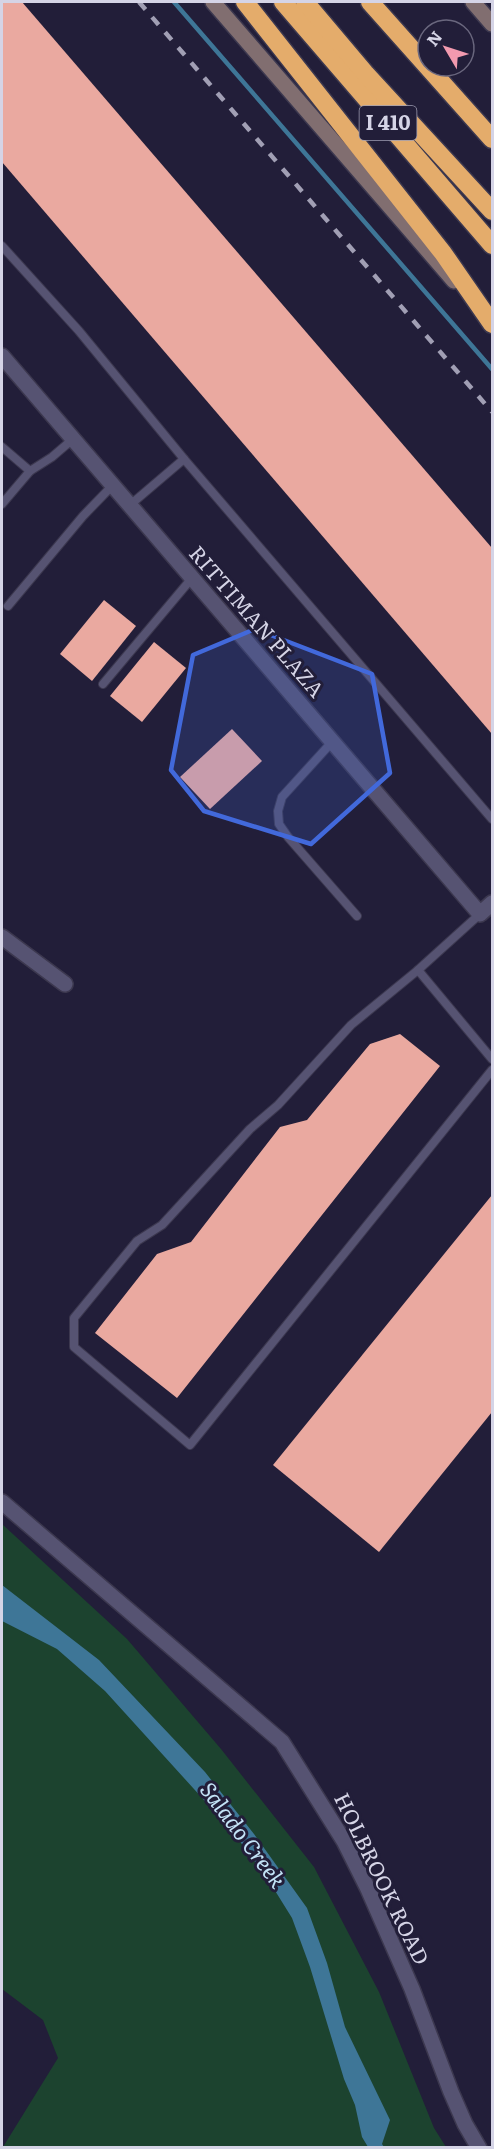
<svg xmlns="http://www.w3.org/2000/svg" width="494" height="2149" font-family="Literata,serif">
<rect width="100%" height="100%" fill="#221e39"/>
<polygon fill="#1c432f" points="2,1524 127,1639 221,1749 314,1867 379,1992 434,2128 446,2147 3,2147 58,2058 43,2020 2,1989"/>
<polygon fill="#3e7697" points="2,1585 99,1660 205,1772 254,1834 307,1908 327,1963 345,2027 390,2120 382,2144 384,2147 368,2147 362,2137 355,2105 344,2079 310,1967 292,1918 269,1881 233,1832 105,1691 57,1649 2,1621"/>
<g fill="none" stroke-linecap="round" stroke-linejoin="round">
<polyline stroke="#3e7697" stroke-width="4.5" points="174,2 492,369"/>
</g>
<g fill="#eaa9a0">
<polygon points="2,2 22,2 492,548 492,734 2,162"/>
<polygon points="104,600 136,626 92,681 60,654"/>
<polygon points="154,642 186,668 142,722 110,696"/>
<polygon points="232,729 262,761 210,809 180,777"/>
<polygon points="400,1034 440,1066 177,1398 95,1333 157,1254 191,1242 280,1127 307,1120 370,1044"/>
<polygon points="492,1195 492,1412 379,1552 273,1465"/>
</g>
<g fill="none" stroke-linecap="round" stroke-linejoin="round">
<g stroke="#3c384f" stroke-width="10">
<g id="service">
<polyline points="2,246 79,331 184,459"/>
<polyline points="2,447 30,471"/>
<polyline points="2,504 30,471 52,457 73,439"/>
<polyline points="130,505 184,459 492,819"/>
<polyline points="8,606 83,516 113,485"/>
<polyline points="103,684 192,578"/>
<polyline points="332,742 282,797 278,811 279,824 288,837 357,916"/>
<polyline points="480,914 418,970 492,1059"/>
<polyline points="418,970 351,1025 278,1105 250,1129 162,1225 137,1241 74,1318 74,1347 190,1445 492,1070"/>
</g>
</g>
<g stroke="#3c384f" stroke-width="18">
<g id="minor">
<polyline points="2,356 480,914 492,903"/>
<polyline points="2,937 65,984"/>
</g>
</g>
<g stroke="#3c384f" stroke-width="18">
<polyline id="tertiary" points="2,1502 282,1742 344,1841 368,1889 412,1989 451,2092 465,2124 479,2148"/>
</g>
<g stroke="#3c384f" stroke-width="18">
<g id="secondary">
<polyline points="213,2 454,281"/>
<polyline points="473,2 492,24"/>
</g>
</g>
<g stroke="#3c384f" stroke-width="21">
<g id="motorway">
<polyline points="245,2 443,253 492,324"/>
<polyline points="283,2 492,245"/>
<polyline points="305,2 365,73 492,211"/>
<polyline points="370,2 492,139"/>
</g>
</g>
<use href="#service" stroke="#565372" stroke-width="8"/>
<use href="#minor" stroke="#565372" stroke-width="15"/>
<use href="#tertiary" stroke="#565372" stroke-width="15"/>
<use href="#secondary" stroke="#816e70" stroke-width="15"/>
<use href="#motorway" stroke="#e4ac6b" stroke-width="18"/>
<polyline stroke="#a19fb4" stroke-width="4.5" stroke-dasharray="10 10" stroke-linecap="butt" points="139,2 492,412"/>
</g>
<path fill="#4269db" fill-opacity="0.2" stroke="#4269db" stroke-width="4.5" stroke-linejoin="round" d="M255,629l117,45 18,99 -79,71 -107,-33 -33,-41 22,-115z"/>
<g text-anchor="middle" stroke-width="6" stroke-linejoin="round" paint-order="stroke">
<rect fill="#221e39" stroke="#9f9db2" stroke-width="1.5" x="359.5" y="106" width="57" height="34" rx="4.5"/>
<g font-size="20" font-weight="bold" fill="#d5d4e6">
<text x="388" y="130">I 410</text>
</g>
<g font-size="21" fill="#d5d4e6" stroke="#221e39">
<text transform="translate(256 622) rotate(49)" y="7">RITTIMAN PLAZA</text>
<text transform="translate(381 1879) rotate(64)" y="7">HOLBROOK ROAD</text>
</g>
<g font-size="22" font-style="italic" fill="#c3e3f7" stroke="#221e39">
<text transform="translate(243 1835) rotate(53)" y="8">Salado Creek</text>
</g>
</g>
<rect width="494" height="2149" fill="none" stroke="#d5d4e6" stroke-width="6"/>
<g transform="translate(446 48) rotate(309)"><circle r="28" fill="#221e39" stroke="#6a677e" stroke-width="1.5"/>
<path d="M0-4.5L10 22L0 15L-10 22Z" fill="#f29aaf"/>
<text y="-9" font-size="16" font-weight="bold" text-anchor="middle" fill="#d5d4e6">N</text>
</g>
</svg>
